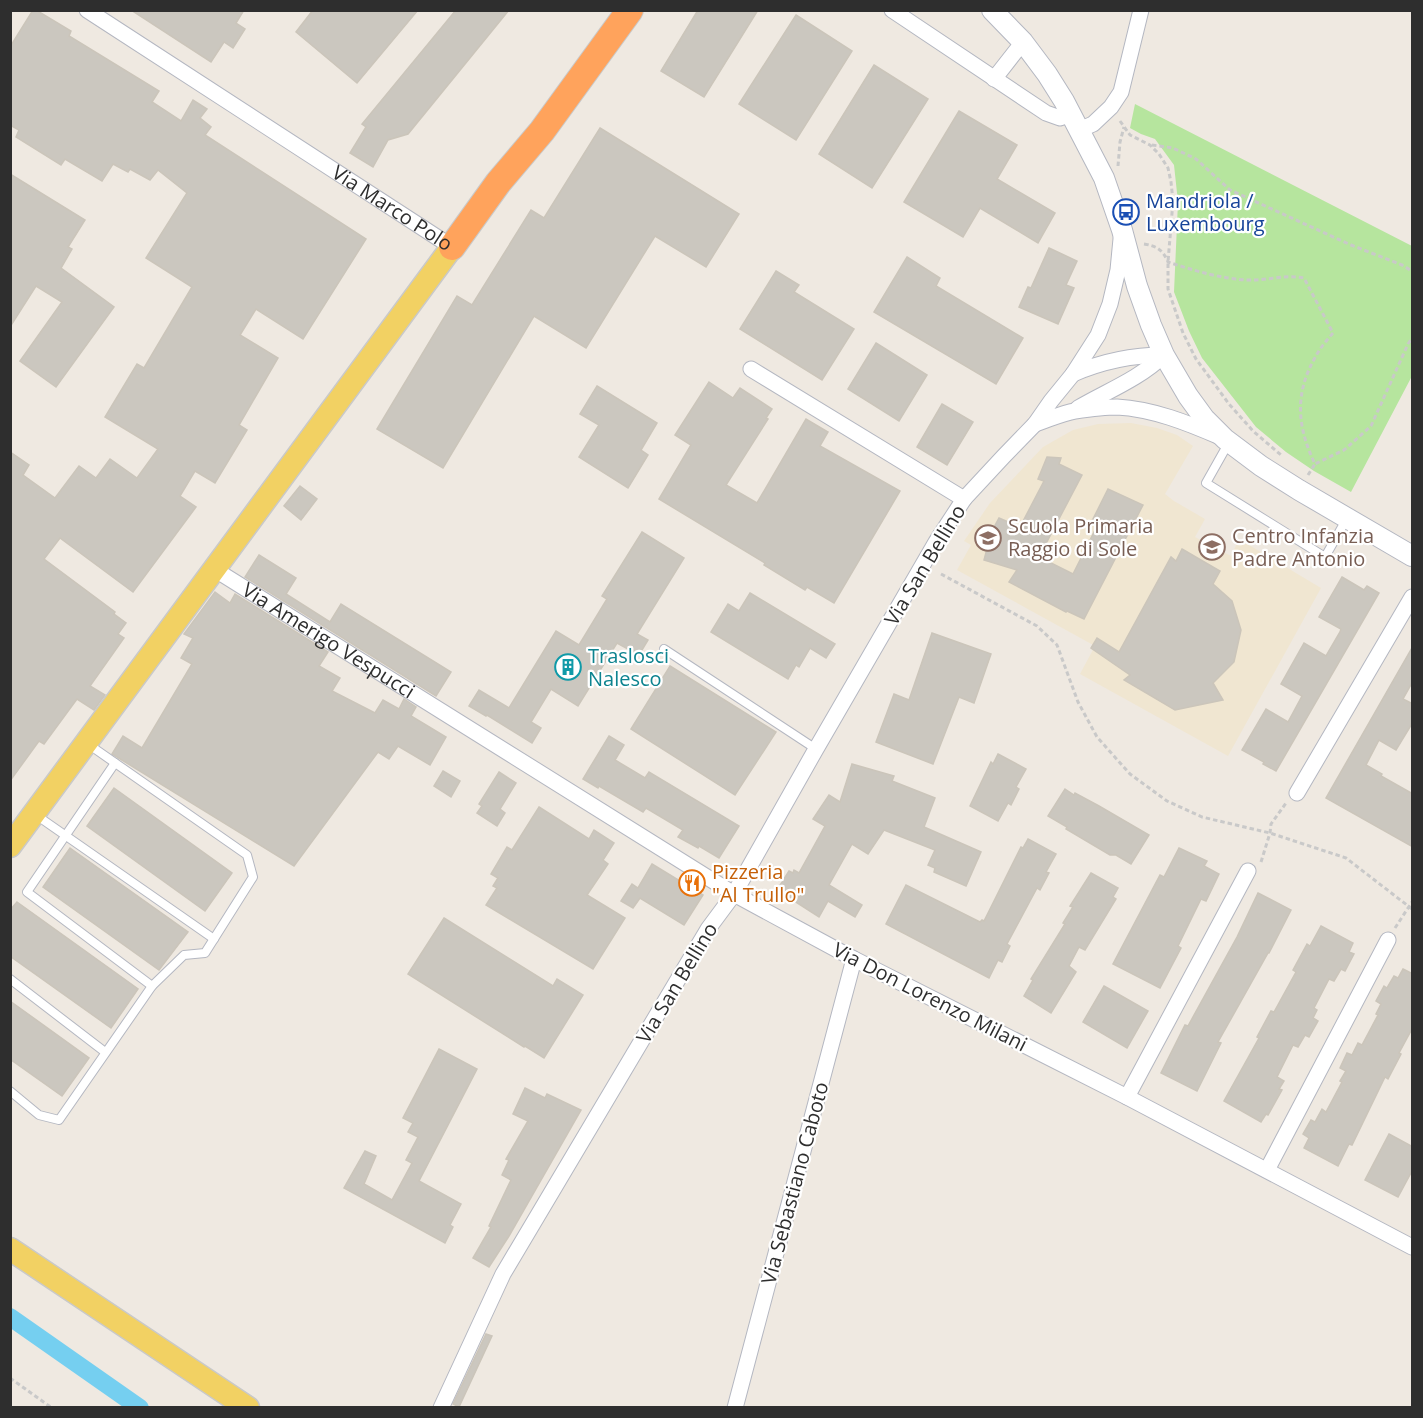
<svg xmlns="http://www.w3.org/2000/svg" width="1423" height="1418" font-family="'Open Sans',sans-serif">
<rect width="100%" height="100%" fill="#efe9e1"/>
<polygon fill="#f0e6d1" points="1131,423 1157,428 1177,435 1193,446 1165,494 1174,501 1205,519 1195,537 1231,556 1239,539 1321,588 1228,756 1080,674 1095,646 957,570 971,545 964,541 990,503 1043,447 1073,430 1098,424"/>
<polygon fill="#b6e59e" points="1135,104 1412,246 1412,376 1351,492 1314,471 1286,452 1256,427 1202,358 1189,331 1174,292 1178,202 1174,165 1155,139 1141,134 1130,128"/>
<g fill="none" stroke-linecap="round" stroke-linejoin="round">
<polyline stroke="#75cff0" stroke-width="18" points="10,1317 140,1408"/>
</g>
<g fill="#cbc7bf" stroke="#cbc5ba" stroke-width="1.5">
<polygon points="33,10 36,10 71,31 69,36 159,91 152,102 181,121 193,100 207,109 200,118 211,127 205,135 366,239 303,339 256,309 240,335 278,358 239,425 247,430 215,483 195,471 180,496 196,507 133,592 60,538 44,559 115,612 114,614 126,623 118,634 124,638 90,686 105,695 94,710 77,699 44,744 39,741 10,781 10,452 29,465 23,475 55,498 79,466 96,478 110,459 137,478 158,449 105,417 137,364 144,368 192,287 146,258 187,193 158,170 150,180 130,169 128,172 113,164 102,181 65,159 61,165 16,137 19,130 10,125 10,47"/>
<polygon points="131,10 244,10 236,23 245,29 233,48 224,42 211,62"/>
<polygon points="313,10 418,10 357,83 296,32"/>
<polygon points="456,10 509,10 408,134 388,140 373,167 350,153 366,127 362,124"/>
<polygon points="698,10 758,10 704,97 661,71"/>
<polygon points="796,15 852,51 796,140 739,104"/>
<polygon points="874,65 928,99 872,188 819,154"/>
<polygon points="959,111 1017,145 997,179 1055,213 1038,243 980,208 963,237 904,202"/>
<polygon points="600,128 739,214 706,267 655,236 586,348 534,316 443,468 377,429 457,296 472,305 531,210 544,218"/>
<polygon points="10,174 85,220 68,247 72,249 61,268 114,307 56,387 20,361 62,302 36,286 10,327"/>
<polygon points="1049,248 1077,261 1066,285 1074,288 1058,324 1019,307 1028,287 1031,288"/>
<polygon points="907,257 940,278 936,286 1023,338 996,384 874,312"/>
<polygon points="776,271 799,285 794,292 854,329 822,380 740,329"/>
<polygon points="876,343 927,375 899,421 848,389"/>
<polygon points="709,382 733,398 740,388 772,409 766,418 768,419 726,485 757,503 806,419 828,432 820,446 900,491 834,603 807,587 805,590 764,565 765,563 659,499 691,445 675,435"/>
<polygon points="597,386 657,423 641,450 648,455 628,488 579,457 599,425 580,414"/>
<polygon points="942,404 973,422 947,465 917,447"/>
<polygon points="1047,457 1061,458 1059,464 1082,475 1039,557 1073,574 1098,524 1092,521 1108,489 1143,505 1084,619 1067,611 1066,612 1009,582 1017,570 984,560 988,545 985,544 999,518 1020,527 1044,481 1038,479"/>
<polygon points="300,486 317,499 301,520 284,506"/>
<polygon points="642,532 684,558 637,634 648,640 639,655 617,643 578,706 551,689 531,722 541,728 532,743 487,715 486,716 469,706 479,690 509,708 556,631 579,645 607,599 602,596"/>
<polygon points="1182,549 1220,571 1213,584 1232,601 1241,630 1234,662 1213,683 1223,700 1175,710 1124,680 1130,675 1091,648 1097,638 1119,652 1171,557 1176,561"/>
<polygon points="259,555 296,578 286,594 330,622 341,604 451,672 436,696 245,577"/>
<polygon points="1342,577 1364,590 1367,586 1379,593 1276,771 1263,764 1264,762 1242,750 1266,709 1288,722 1302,696 1281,684 1304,643 1326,656 1340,632 1341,629 1319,617"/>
<polygon points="215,592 230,603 235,594 328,652 319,666 340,678 332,691 375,713 383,700 399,709 404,699 416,707 411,716 446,737 430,765 398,746 389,759 378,752 294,866 112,754 123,736 142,748 192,664 181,658 193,638 184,634"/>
<polygon points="750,593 835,644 826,658 810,648 799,667 796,665 788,679 711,632 728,604 739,611"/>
<polygon points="932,633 991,654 974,703 959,697 933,764 876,742 894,694 909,700"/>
<polygon points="1413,646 1413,681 1403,699 1413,704 1413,722 1396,750 1379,740 1366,765 1382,774 1381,776 1413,794 1413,847 1326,798"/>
<polygon points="670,666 776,732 735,795 631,729"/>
<polygon points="609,736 624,745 615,760 645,778 649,772 739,826 719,858 699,846 698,848 678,837 683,830 646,808 643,812 599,786 598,788 583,779"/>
<polygon points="998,754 1026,769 1016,787 1019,789 1011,805 1008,803 998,821 970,806 991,762 993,764"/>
<polygon points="852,764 894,776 892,781 935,798 924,827 981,852 966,886 934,872 935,868 928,865 935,850 884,830 868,854 852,844 829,885 862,905 855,917 828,901 819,917 777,890 789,871 793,873 794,870 799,873 825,826 813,819 829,795 840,802"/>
<polygon points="443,771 460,781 451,797 434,786"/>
<polygon points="499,772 516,783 500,809 505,813 497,826 477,813 482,806 479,804"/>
<polygon points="114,788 232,873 205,911 87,826"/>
<polygon points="1065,789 1074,795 1075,793 1099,806 1149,835 1131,864 1116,855 1110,855 1066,829 1067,827 1048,816"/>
<polygon points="539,807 589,839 594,830 614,843 603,860 608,864 587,895 625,918 593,969 486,905 497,888 493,886 498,878 491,874 507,847 512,850"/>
<polygon points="1028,839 1056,854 1046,872 1049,873 1040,890 1037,888 1007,944 1010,946 1002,962 998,960 989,978 886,924 906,885 980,922 982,920 984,921 1021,847 1023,848"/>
<polygon points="70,848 188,932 159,970 43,887"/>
<polygon points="1179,848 1207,861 1204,866 1219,874 1206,901 1201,899 1178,946 1181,948 1160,988 1113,964 1160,875 1164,877"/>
<polygon points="652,864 703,895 684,925 640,898 633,908 621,901 632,884 638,888"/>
<polygon points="1091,873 1118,888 1113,897 1116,899 1085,950 1079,947 1069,966 1076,972 1051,1013 1024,996 1033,980 1031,979 1065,924 1063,923 1073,907 1070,906"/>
<polygon points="1258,893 1291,910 1269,953 1268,953 1218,1042 1221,1043 1197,1091 1161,1073 1185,1025 1188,1026 1237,937"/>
<polygon points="17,902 138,989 111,1028 10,956 10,910"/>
<polygon points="444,918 553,986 557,979 583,995 544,1058 525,1046 524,1047 408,974"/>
<polygon points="1321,926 1353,943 1349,952 1354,954 1345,971 1341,969 1334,981 1329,979 1314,1008 1317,1010 1313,1018 1318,1021 1309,1037 1305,1035 1298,1047 1293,1045 1277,1077 1284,1081 1279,1089 1282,1090 1268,1115 1266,1114 1261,1122 1224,1101 1259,1038 1257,1037 1271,1011 1274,1012 1296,972 1293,970 1307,944 1310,946"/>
<polygon points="1403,969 1413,974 1413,1027 1399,1053 1401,1054 1388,1079 1385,1077 1352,1145 1349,1144 1338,1166 1304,1148 1309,1138 1303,1134 1311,1120 1315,1122 1322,1109 1326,1112 1342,1082 1340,1081 1346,1071 1340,1068 1347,1053 1352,1055 1358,1043 1362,1045 1378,1015 1376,1014 1381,1004 1376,1001 1384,986 1387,988 1394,976 1398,978"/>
<polygon points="1104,986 1148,1011 1127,1048 1083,1022"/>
<polygon points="10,1001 89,1058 62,1096 10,1059"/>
<polygon points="439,1049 477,1069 419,1181 461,1204 450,1225 453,1227 445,1243 344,1188 365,1151 376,1156 364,1184 392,1200 412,1163 406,1160 418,1137 408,1132 413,1123 403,1118"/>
<polygon points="525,1088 545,1098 547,1094 581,1110 509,1236 489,1267 473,1258 491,1227 489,1226 511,1180 502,1175 509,1160 506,1159 528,1121 513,1114"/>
<polygon points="1389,1134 1413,1147 1413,1169 1398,1197 1365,1180"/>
<polygon points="486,1334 492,1336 459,1407 453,1404"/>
</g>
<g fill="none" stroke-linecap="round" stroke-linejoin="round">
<g stroke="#b4b7c1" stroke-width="10">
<g id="lane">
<polyline points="1228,444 1206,483 1325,557 1346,520"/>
<polyline points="664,649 816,749"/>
<polyline points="115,763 27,892 152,986"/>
<polyline points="36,815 214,939"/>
<polyline points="10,979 105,1052"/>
<polyline points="10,1091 39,1115 59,1120 152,986 184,955 205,953 253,877 247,855 88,744"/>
</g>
</g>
<g stroke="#b4b7c1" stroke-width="17">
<g id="street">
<path id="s1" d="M87,10l365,237"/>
<polyline points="892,10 1046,113 1060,118 1071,114"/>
<polyline points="994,79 1023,42"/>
<polyline points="1079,130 1093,124 1111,107 1121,92 1141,10"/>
<polyline points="751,369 964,499"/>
<path d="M1073,374c30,-13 59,-19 91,-19"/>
<path d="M1078,408c29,-17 61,-29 86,-53"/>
<path d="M1035,424c13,-4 27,-11 40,-13 14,-2 29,-4 42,-4 36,2 71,16 103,30"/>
<path id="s2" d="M214,569l520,325 120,65 273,138 285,150"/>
<polyline points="1297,793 1412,597"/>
<polyline points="1127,1097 1248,871"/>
<polyline points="1267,1170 1388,940"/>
<polyline points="441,1408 503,1274 708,929 734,894 816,749 936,542 964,499 1003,457 1035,424 1051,401 1073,374 1098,335 1110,304 1118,270 1121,239"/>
<polyline points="735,1408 854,959"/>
</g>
</g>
<g stroke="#b4b7c1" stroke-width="22">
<polyline id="secondary" points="992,10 1023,42 1047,74 1064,101 1104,178 1122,230 1137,286 1151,325 1164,355 1188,396 1204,418 1225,439 1261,466 1299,490 1412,556"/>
</g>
<g stroke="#c9c9c9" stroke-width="25">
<g id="primary">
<polyline points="10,846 452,247"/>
<polyline points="10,1249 248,1408"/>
</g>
</g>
<g stroke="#c9c9c9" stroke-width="28">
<polyline id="highway" points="452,247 498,183 542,131 630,10"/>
</g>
<g stroke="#c9c9c9" stroke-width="3" stroke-dasharray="4.5 3" stroke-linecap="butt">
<polyline points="1120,121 1130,135 1150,145 1159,154 1168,168 1171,182 1173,201 1168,262 1168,289 1183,333 1196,359 1229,404 1253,431 1281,455"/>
<polyline points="1152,145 1173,148 1196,159 1230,190 1351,245 1402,265 1412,271"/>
<polyline points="1118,166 1120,142 1124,127"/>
<path d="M1144,244c13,2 19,6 24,18 24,8 54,17 79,18 19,1 38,-6 57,-2l29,55c-6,7 -13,15 -17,23 -22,37 -19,71 -1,108l29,-14 27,-24 37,-82 4,-6"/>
<polyline points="1308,475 1315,464"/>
<polyline points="941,574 1037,626 1057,645 1078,702 1097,737 1130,774 1167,801 1202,817 1270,833 1346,858 1412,909"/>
<polyline points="1261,862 1270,833 1271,824 1286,803"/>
<polyline points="1395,928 1412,902"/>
<polyline points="10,1378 52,1408"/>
</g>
<use href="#lane" stroke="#fff" stroke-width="8"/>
<use href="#street" stroke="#fff" stroke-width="15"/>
<use href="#secondary" stroke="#fff" stroke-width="20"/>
<use href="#primary" stroke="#f2d163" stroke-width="22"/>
<use href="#highway" stroke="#ffa35c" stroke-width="26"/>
</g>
<defs>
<g id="bus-ring" transform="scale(1.35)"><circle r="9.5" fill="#fff" stroke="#1a4fb4" stroke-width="1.5"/><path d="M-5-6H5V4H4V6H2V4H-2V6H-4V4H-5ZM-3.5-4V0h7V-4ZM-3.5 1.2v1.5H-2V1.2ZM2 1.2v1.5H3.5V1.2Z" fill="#1a4fb4"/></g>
<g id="school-ring" transform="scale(1.35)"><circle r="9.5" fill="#fff" stroke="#8d6e63" stroke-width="1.5"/><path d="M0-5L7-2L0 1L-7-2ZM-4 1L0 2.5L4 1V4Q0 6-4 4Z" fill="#8d6e63"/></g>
<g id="building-ring" transform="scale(1.35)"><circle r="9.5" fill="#fff" stroke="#0f9aa8" stroke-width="1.5"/><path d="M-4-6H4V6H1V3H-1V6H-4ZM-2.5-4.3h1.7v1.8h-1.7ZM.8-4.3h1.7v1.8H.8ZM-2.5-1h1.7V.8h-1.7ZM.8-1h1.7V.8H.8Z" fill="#0f9aa8"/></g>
<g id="restaurant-ring" transform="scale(1.35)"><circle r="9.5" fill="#fff" stroke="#e8710a" stroke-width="1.5"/><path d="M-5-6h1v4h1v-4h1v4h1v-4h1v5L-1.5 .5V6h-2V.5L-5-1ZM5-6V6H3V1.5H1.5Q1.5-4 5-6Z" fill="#e8710a"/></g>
</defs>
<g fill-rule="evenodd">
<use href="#bus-ring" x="1126" y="212"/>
<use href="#school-ring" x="988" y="538"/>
<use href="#school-ring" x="1212" y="547"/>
<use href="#building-ring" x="568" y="667"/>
<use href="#restaurant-ring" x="692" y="883"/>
</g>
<g text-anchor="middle" stroke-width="4.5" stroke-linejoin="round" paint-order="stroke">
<g font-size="20" fill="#164399" stroke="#fff" text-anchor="start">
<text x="1146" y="208">Mandriola /<tspan x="1146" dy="23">Luxembourg</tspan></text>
</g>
<g font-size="20" fill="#2e2e2e" stroke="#fff">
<text dy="7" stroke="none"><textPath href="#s1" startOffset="364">Via Marco Polo</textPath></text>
<text transform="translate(925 565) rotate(-59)" y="7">Via San Bellino</text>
<text dy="7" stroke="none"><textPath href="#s2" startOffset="135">Via Amerigo Vespucci</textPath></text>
<text transform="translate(677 983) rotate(-59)" y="7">Via San Bellino</text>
<text transform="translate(930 997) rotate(27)" y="7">Via Don Lorenzo Milani</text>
<text transform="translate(795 1183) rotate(-75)" y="7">Via Sebastiano Caboto</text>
</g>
<g font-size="20" fill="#785e54" stroke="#fff" text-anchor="start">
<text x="1008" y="533">Scuola Primaria<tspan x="1008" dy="23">Raggio di Sole</tspan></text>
<text x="1232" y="543">Centro Infanzia<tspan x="1232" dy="23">Padre Antonio</tspan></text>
</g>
<g font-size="20" fill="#0d838f" stroke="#fff" text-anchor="start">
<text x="588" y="663">Traslosci<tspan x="588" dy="23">Nalesco</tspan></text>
</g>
<g font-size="20" fill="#c56008" stroke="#fff" text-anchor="start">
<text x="712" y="879">Pizzeria<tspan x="712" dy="23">"Al Trullo"</tspan></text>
</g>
</g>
<rect width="1423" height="1418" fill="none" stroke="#2e2e2e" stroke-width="24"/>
</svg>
